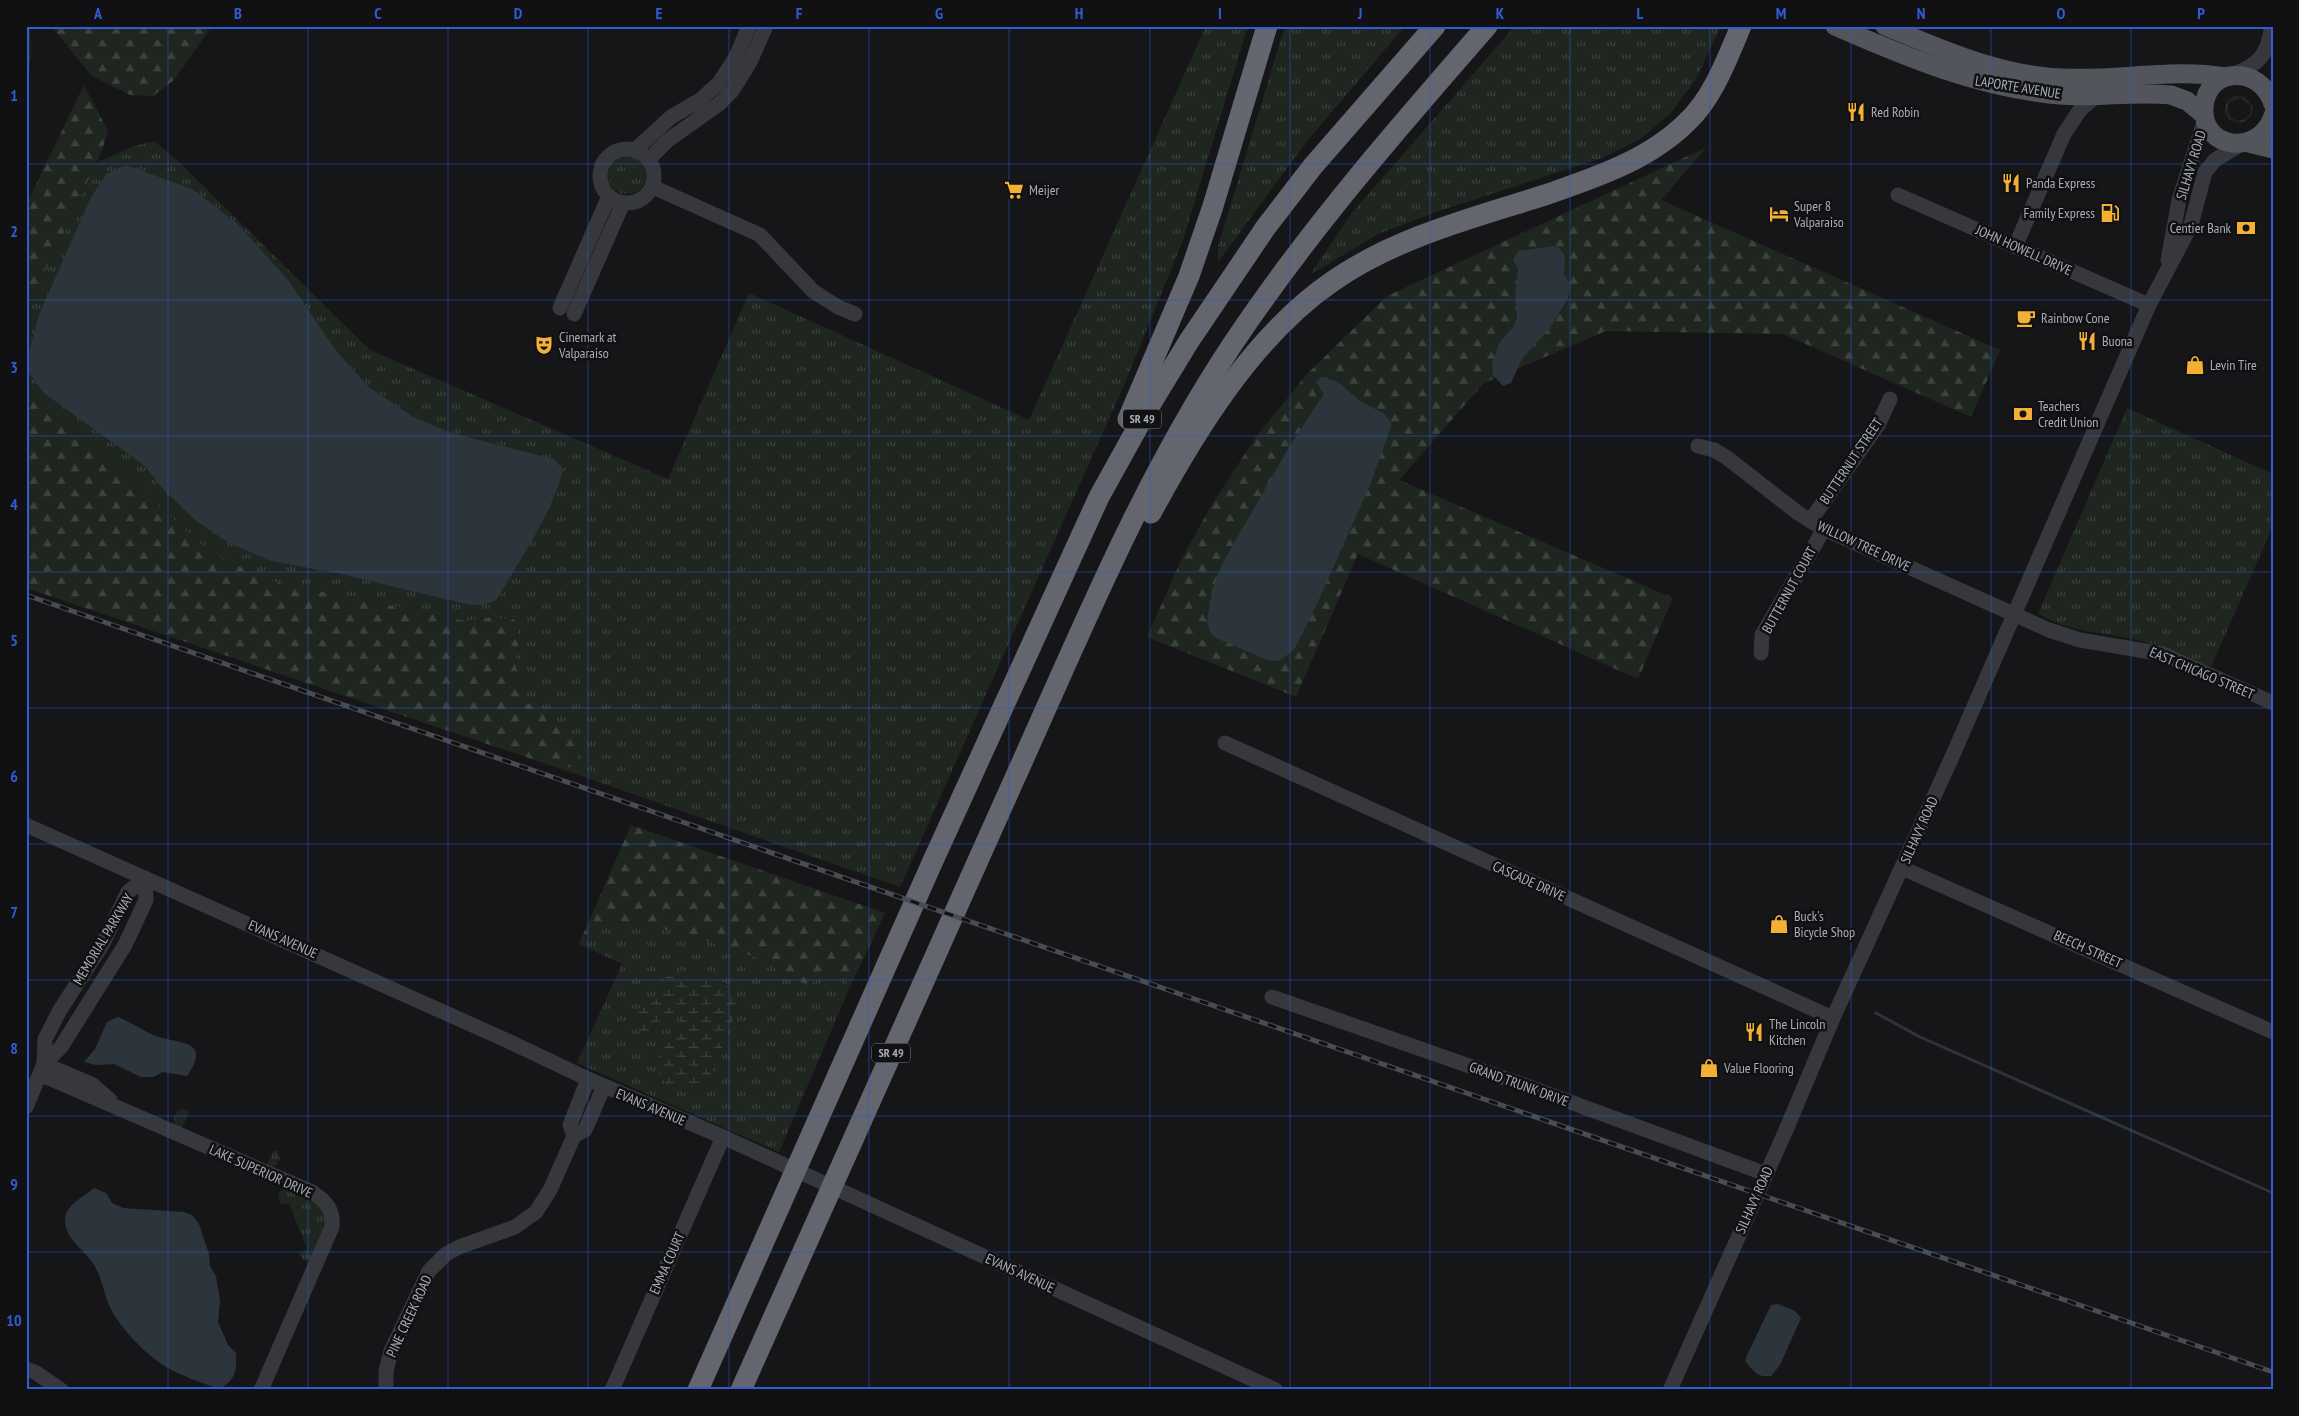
<svg xmlns="http://www.w3.org/2000/svg" width="2299" height="1416" font-family="'PT Sans Narrow',sans-serif">
<defs>
<pattern id="grass-tufts" width="24" height="20" patternUnits="userSpaceOnUse" patternTransform="scale(1.25)"><rect width="24" height="20" fill="#1e261f"/><path d="M3 7l-1-3M5 7V3M7 7l1-3M15 17l-1-3M17 17v-4M19 17l1-3" fill="none" stroke="#3c433d"/></pattern>
<pattern id="forest-firs" width="22" height="20" patternUnits="userSpaceOnUse" patternTransform="scale(1.25)"><rect width="22" height="20" fill="#1e261f"/><path d="M5 1l3.5 6h-7zM16 11l3.5 6h-7z" fill="#3c433d"/></pattern>
<pattern id="wetland-marsh" width="20" height="14" patternUnits="userSpaceOnUse" patternTransform="scale(1.25)"><rect width="20" height="14" fill="#1e261f"/><path d="M1 5h8M5 5V1M11 12h8M15 12V8" fill="none" stroke="#3c433d"/></pattern>
</defs>
<rect width="100%" height="100%" fill="#161618"/>
<g fill="url(#grass-tufts)" fill-rule="evenodd">
<path d="M1206,26h42l-65,214 -58,143 -225,504 -336,-117 12,-6 -8,-35 -40,-26 -13,-39 4,-25 -27,-22 -27,4 -199,-41 -60,-31 -120,-109 -53,-41 -7,-9v-79l70,-148 38,-17 20,-5 23,19 193,190 298,129 81,-186 280,127zM106,174l132,50 51,57 48,71 33,36 42,28 37,16 105,27 9,10 -65,131 -28,5 -26,-6 -103,-25 -71,-13 -41,-18 -67,-55 -122,-176 51,-115z"/>
<polygon points="1285,26 1405,26 1307,141 1218,262 1218,246"/>
<polygon points="1515,26 1721,26 1696,79 1671,113 1639,140 1602,158 1442,210 1378,234 1310,275 1351,214"/>
<path d="M2235,96l10,1 8,10 -1,8 -10,8 -13,-3 -4,-9 2,-10zM2240,98l10,7 1,7 -5,7 -8,2 -7,-3 -4,-10 3,-6z"/>
<circle cx="627" cy="175" r="19"/>
<path d="M2127,408l146,66v52l-62,141c-22,-9 -43,-20 -65,-25 -41,-11 -69,-7 -108,-28z"/>
<path d="M628,922l49,9 87,29 22,16 20,8 25,-9 13,2 6,10 -71,165 -202,-89 45,-99 -43,-20 21,-20zM666,976l59,7 15,20 -31,76 -6,4 -40,-35 9,-8 8,-22 -5,-5c-13,2 -18,10 -24,21l-8,-29 12,-5z"/>
<polygon points="183,1109 189,1112 182,1128 175,1124 174,1118 177,1111"/>
<polygon points="277,1150 280,1159 276,1165 270,1167 267,1165 273,1151"/>
<path d="M286,1188l33,15 8,18 -16,39c-6,2 -9,-1 -12,-6l8,-5 -18,-46 -8,2 -3,-8 2,-6z"/>
</g>
<g fill="url(#forest-firs)">
<path d="M26,26h3c4,22 1,43 -3,65z"/>
<polygon points="51,26 212,26 174,80 153,96 130,95 92,76"/>
<polygon points="84,85 108,131 101,153 26,311 26,205"/>
<polygon points="1707,147 1661,200 2000,350 1971,417 1783,334 1606,331 1484,383 1399,480 1673,598 1638,679 1358,554 1296,697 1147,637 1183,556 1214,501 1256,437 1306,375 1387,296"/>
<polygon points="26,390 33,399 86,440 206,549 266,580 465,621 492,617 515,620 519,639 515,664 528,703 568,729 581,749 576,764 564,770 26,588"/>
<polygon points="631,825 885,913 850,987 844,977 831,975 806,984 786,976 764,960 677,931 628,922 600,924 579,944"/>
</g>
<path fill="url(#wetland-marsh)" d="M666,976c24,5 67,-3 74,27l-31,76c-12,9 -38,11 -49,-1l-1,-23 4,-7 9,-8 8,-21 -5,-6c-19,3 -17,17 -31,24l-5,-6 -3,-20 7,-6 12,-5z"/>
<g fill="#2c353c">
<path d="M126,165l66,24 46,35 51,57 48,71 33,36 42,28 37,16 105,27 9,10c-9,42 -44,91 -66,131l-12,5h-15l-26,-6 -103,-25 -71,-13 -41,-18 -34,-23 -33,-32 -17,-22 -101,-73 -15,-20v-22l11,-39 51,-115 15,-23z"/>
<polygon points="1554,246 1559,247 1565,256 1564,274 1570,283 1568,298 1551,327 1522,359 1511,383 1503,386 1493,375 1492,364 1499,343 1513,327 1517,318 1515,294 1518,269 1513,261 1518,251"/>
<polygon points="1321,377 1338,382 1360,401 1383,413 1390,421 1391,427 1370,485 1317,604 1294,650 1279,661 1267,660 1216,638 1210,632 1207,622 1212,590 1222,564 1289,447 1324,394 1316,382"/>
<path d="M118,1017c13,5 25,14 38,19 22,8 57,3 31,40l-25,-4 -8,5h-13l-27,-13 -18,1 -12,-3 11,-13 12,-27z"/>
<path d="M94,1188l12,5 6,10 11,5 61,4 8,3 7,9 10,30 1,12 6,10 4,25 -2,21 10,23 8,8c1,18 -1,28 -17,36 -17,-6 -37,-13 -53,-22 -20,-12 -48,-41 -57,-62 -6,-14 -7,-29 -17,-43 -10,-14 -32,-28 -26,-48 4,-11 20,-19 28,-26z"/>
<path d="M1778,1304l17,7 6,7 -21,47 -9,11c-14,2 -17,-5 -26,-15l2,-6 24,-50z"/>
</g>
<g fill="none" stroke-linecap="round" stroke-linejoin="round">
<polyline stroke="#2c353c" stroke-width="3" points="1876,1013 1920,1037 2273,1193"/>
<g stroke="#37383d" stroke-width="15">
<path d="M2232,75c28,-11 35,-19 40,-49"/>
<circle cx="627" cy="176" r="27"/>
<polyline points="636,149 671,117 700,100 719,83 736,57 749,26"/>
<polyline points="649,159 667,141 719,104 732,91 750,62 766,26"/>
<polyline points="653,187 760,235 813,291 838,307 855,314"/>
<polyline points="1898,195 2149,305"/>
<polyline points="2015,247 2064,134 2080,110 2096,96"/>
<polyline points="2168,260 2179,200 2205,119"/>
<polyline points="560,308 609,196"/>
<polyline points="574,314 623,203"/>
<polyline points="1698,446 1714,450 1726,457 1798,513 1824,529 2049,630 2080,640 2163,654 2273,703"/>
<polyline points="1810,521 1878,425 1890,399"/>
<polyline points="1761,653 1762,635 1824,529"/>
<polyline points="1225,743 1833,1018"/>
<polyline points="26,825 508,1041 588,1079 723,1137 1276,1390"/>
<polyline points="1902,868 2273,1032"/>
<polyline points="1272,997 1521,1084 1766,1174"/>
<polyline points="44,1064 45,1039 60,1010 102,945 128,892 145,878"/>
<polyline points="44,1064 93,1085 110,1100"/>
<path d="M40,1074l272,118c14,9 22,18 20,35l-71,163"/>
<polyline points="26,1107 44,1064 61,1047 125,945 146,900 145,878"/>
<polyline points="574,1136 570,1125 588,1079"/>
<polyline points="26,1369 35,1372 61,1390"/>
<polyline points="386,1390 386,1371 391,1351 429,1271 446,1254 459,1247 515,1227 536,1212 550,1190 574,1136 585,1130 604,1086"/>
<polyline points="612,1390 723,1137"/>
<polyline points="1670,1390 1786,1130 1833,1018 1952,757 2149,305 2191,225 2205,172 2215,160 2241,144"/>
</g>
<g stroke="#53555c" stroke-width="19">
<path d="M1835,26c73,32 145,62 225,69 37,3 74,-4 111,0l16,6 17,14"/>
<path d="M1885,26c58,24 115,50 178,52 55,3 108,-10 163,-1"/>
<path d="M2273,104c-12,-39 -66,-38 -69,3 -3,43 55,50 69,9"/>
<polyline points="2249,143 2273,149"/>
</g>
<g stroke="#63666e" stroke-width="21">
<polyline points="1128,419 1189,276 1213,206 1267,26"/>
<path d="M1151,513c45,-83 103,-178 182,-232 63,-44 143,-64 215,-87 49,-17 100,-34 138,-71 27,-25 41,-64 55,-97"/>
<polyline points="698,1390 932,863 1099,497 1150,405 1189,341 1266,227 1313,166 1435,26"/>
<path d="M741,1390c91,-204 182,-407 273,-610 67,-148 128,-299 218,-435 76,-114 165,-216 255,-319"/>
</g>
<g stroke="#4a4c52" stroke-width="5">
<polyline id="rail" points="26,595 2273,1372"/>
</g>
<use href="#rail" stroke="#111113" stroke-width="3" stroke-dasharray="9" stroke-linecap="butt"/>
</g>
<path fill="none" stroke="#325cd3" stroke-width="1" stroke-opacity="0.55" d="M168,26v1364M308,26v1364M448,26v1364M588,26v1364M729,26v1364M869,26v1364M1009,26v1364M1150,26v1364M1290,26v1364M1430,26v1364M1570,26v1364M1710,26v1364M1851,26v1364M1991,26v1364M2131,26v1364M26,164h2247M26,300h2247M26,436h2247M26,572h2247M26,708h2247M26,844h2247M26,980h2247M26,1116h2247M26,1252h2247"/>
<defs>
<g id="restaurant-bare" transform="scale(1.5)"><path d="M-5-6h1v4h1v-4h1v4h1v-4h1v5L-1.5 .5V6h-2V.5L-5-1ZM5-6V6H3V1.5H1.5Q1.5-4 5-6Z" fill="#f2b134" stroke="#111113" stroke-width="2.5" paint-order="stroke"/></g>
<g id="supermarket-bare" transform="scale(1.5)"><path d="M-6-5.5h2.5l.6 2H6L4.5 2H-2.5L-4.4-4H-6ZM-1.5 3.2a1.3 1.3 0 1 0 .1 0ZM3 3.2a1.3 1.3 0 1 0 .1 0Z" fill="#f2b134" stroke="#111113" stroke-width="2.5" paint-order="stroke"/></g>
<g id="fuel-bare" transform="scale(1.5)"><path d="M-5.5-6h7V0h2V4h1.3V-2.5L3-4.5l.8-.8L6-3V5H2.5V1h-1V6h-7ZM-4.2-4.7v3.2H.2V-4.7Z" fill="#f2b134" stroke="#111113" stroke-width="2.5" paint-order="stroke"/></g>
<g id="hotel-bare" transform="scale(1.5)"><path d="M-6-4.5h1.5V1H6V5H4.5V3h-9V5H-6ZM-4 0a1.8 1.8 0 1 1 3.6 0ZM.5 0V-2.5h3Q6-2.5 6 0Z" fill="#f2b134" stroke="#111113" stroke-width="2.5" paint-order="stroke"/></g>
<g id="bank-bare" transform="scale(1.5)"><path d="M-6-4H6V4H-6ZM0-2.3a2.3 2.3 0 1 0 0 4.6a2.3 2.3 0 1 0 0-4.6Z" fill="#f2b134" stroke="#111113" stroke-width="2.5" paint-order="stroke"/></g>
<g id="cafe-bare" transform="scale(1.5)"><path d="M-5.5-4.5H6V0H3Q3 3.5 0 3.5H-2.5Q-5.5 3.5-5.5 0ZM3-3.2v2h1.7v-2ZM-6 4.5H4V6H-6Z" fill="#f2b134" stroke="#111113" stroke-width="2.5" paint-order="stroke"/></g>
<g id="theatre-bare" transform="scale(1.5)"><path d="M-5-5.5Q0-4 5-5.5V0Q5 5 0 6Q-5 5-5 0ZM-3.3-2.5H-1v1.5H-3.3ZM1-2.5H3.3v1.5H1ZM-2.8 1Q0 5.5 2.8 1Z" fill="#f2b134" stroke="#111113" stroke-width="2.5" paint-order="stroke"/></g>
<g id="shop-bare" transform="scale(1.5)"><path d="M-5-2.5h2.3a2.7 3.5 0 0 1 5.4 0H5L5.5 6h-11ZM-1.5-2.5h3a1.5 2.3 0 0 0-3 0Z" fill="#f2b134" stroke="#111113" stroke-width="2.5" paint-order="stroke"/></g>
</defs>
<g fill-rule="evenodd">
<use href="#restaurant-bare" x="1856" y="112"/>
<use href="#restaurant-bare" x="2011" y="183"/>
<use href="#supermarket-bare" x="1014" y="190"/>
<use href="#fuel-bare" x="2110" y="213"/>
<use href="#hotel-bare" x="1779" y="214"/>
<use href="#bank-bare" x="2246" y="228"/>
<use href="#cafe-bare" x="2026" y="318"/>
<use href="#restaurant-bare" x="2087" y="341"/>
<use href="#theatre-bare" x="544" y="345"/>
<use href="#shop-bare" x="2195" y="365"/>
<use href="#bank-bare" x="2023" y="414"/>
<use href="#shop-bare" x="1779" y="924"/>
<use href="#restaurant-bare" x="1754" y="1032"/>
<use href="#shop-bare" x="1709" y="1068"/>
</g>
<g text-anchor="middle" stroke-width="5" stroke-linejoin="round" paint-order="stroke">
<g fill="#111113" stroke="#7b7e86" stroke-width="1">
<rect x="1123" y="409.5" width="38" height="19" rx="4"/>
<rect x="872" y="1043.5" width="38" height="19" rx="4"/>
</g>
<g font-size="12" font-weight="bold" fill="#a8adb8">
<text x="1142" y="423">SR 49</text>
<text x="891" y="1057">SR 49</text>
</g>
<g font-size="14" fill="#a8adb8" stroke="#111113">
<text transform="translate(2018 87) rotate(9)" y="5">LAPORTE AVENUE</text>
<text transform="translate(2191 165) rotate(-73)" y="5">SILHAVY ROAD</text>
<text transform="translate(2024 250) rotate(24)" y="5">JOHN HOWELL DRIVE</text>
<text transform="translate(1851 461) rotate(-56)" y="5">BUTTERNUT STREET</text>
<text transform="translate(1864 546) rotate(25)" y="5">WILLOW TREE DRIVE</text>
<text transform="translate(1789 590) rotate(-61)" y="5">BUTTERNUT COURT</text>
<text transform="translate(2202 673) rotate(23)" y="5">EAST CHICAGO STREET</text>
<text transform="translate(1919 830) rotate(-66)" y="5">SILHAVY ROAD</text>
<text transform="translate(1529 881) rotate(24)" y="5">CASCADE DRIVE</text>
<text transform="translate(103 939) rotate(-59)" y="5">MEMORIAL PARKWAY</text>
<text transform="translate(283 939) rotate(24)" y="5">EVANS AVENUE</text>
<text transform="translate(2088 949) rotate(24)" y="5">BEECH STREET</text>
<text transform="translate(1519 1084) rotate(20)" y="5">GRAND TRUNK DRIVE</text>
<text transform="translate(651 1107) rotate(23)" y="5">EVANS AVENUE</text>
<text transform="translate(261 1171) rotate(24)" y="5">LAKE SUPERIOR DRIVE</text>
<text transform="translate(1754 1200) rotate(-66)" y="5">SILHAVY ROAD</text>
<text transform="translate(667 1263) rotate(-66)" y="5">EMMA COURT</text>
<text transform="translate(1020 1273) rotate(25)" y="5">EVANS AVENUE</text>
<text transform="translate(409 1316) rotate(-65)" y="5">PINE CREEK ROAD</text>
</g>
<g font-size="14" fill="#a8adb8" stroke="#111113" text-anchor="start">
<text x="1871" y="117">Red Robin</text>
<text x="2026" y="188">Panda Express</text>
<text x="1029" y="195">Meijer</text>
<text x="1794" y="211">Super 8<tspan x="1794" dy="16">Valparaiso</tspan></text>
<text x="2095" y="218" text-anchor="end">Family Express</text>
<text x="2231" y="233" text-anchor="end">Centier Bank</text>
<text x="2041" y="323">Rainbow Cone</text>
<text x="559" y="342">Cinemark at<tspan x="559" dy="16">Valparaiso</tspan></text>
<text x="2102" y="346">Buona</text>
<text x="2210" y="370">Levin Tire</text>
<text x="2038" y="411">Teachers<tspan x="2038" dy="16">Credit Union</tspan></text>
<text x="1794" y="921">Buck's<tspan x="1794" dy="16">Bicycle Shop</tspan></text>
<text x="1769" y="1029">The Lincoln<tspan x="1769" dy="16">Kitchen</tspan></text>
<text x="1724" y="1073">Value Flooring</text>
</g>
</g>
<rect width="2299" height="1416" fill="none" stroke="#111113" stroke-width="55"/>
<rect x="28" y="28" width="2244" height="1360" fill="none" stroke="#325cd3" stroke-width="2"/>
<g font-size="16" text-anchor="middle" font-weight="bold" fill="#325cd3">
<text x="98" y="19">A</text>
<text x="238" y="19">B</text>
<text x="378" y="19">C</text>
<text x="518" y="19">D</text>
<text x="659" y="19">E</text>
<text x="799" y="19">F</text>
<text x="939" y="19">G</text>
<text x="1079" y="19">H</text>
<text x="1220" y="19">I</text>
<text x="1360" y="19">J</text>
<text x="1500" y="19">K</text>
<text x="1640" y="19">L</text>
<text x="1781" y="19">M</text>
<text x="1921" y="19">N</text>
<text x="2061" y="19">O</text>
<text x="2201" y="19">P</text>
<text x="14" y="101">1</text>
<text x="14" y="237">2</text>
<text x="14" y="373">3</text>
<text x="14" y="510">4</text>
<text x="14" y="646">5</text>
<text x="14" y="782">6</text>
<text x="14" y="918">7</text>
<text x="14" y="1054">8</text>
<text x="14" y="1190">9</text>
<text x="14" y="1326">10</text>
</g>
</svg>
